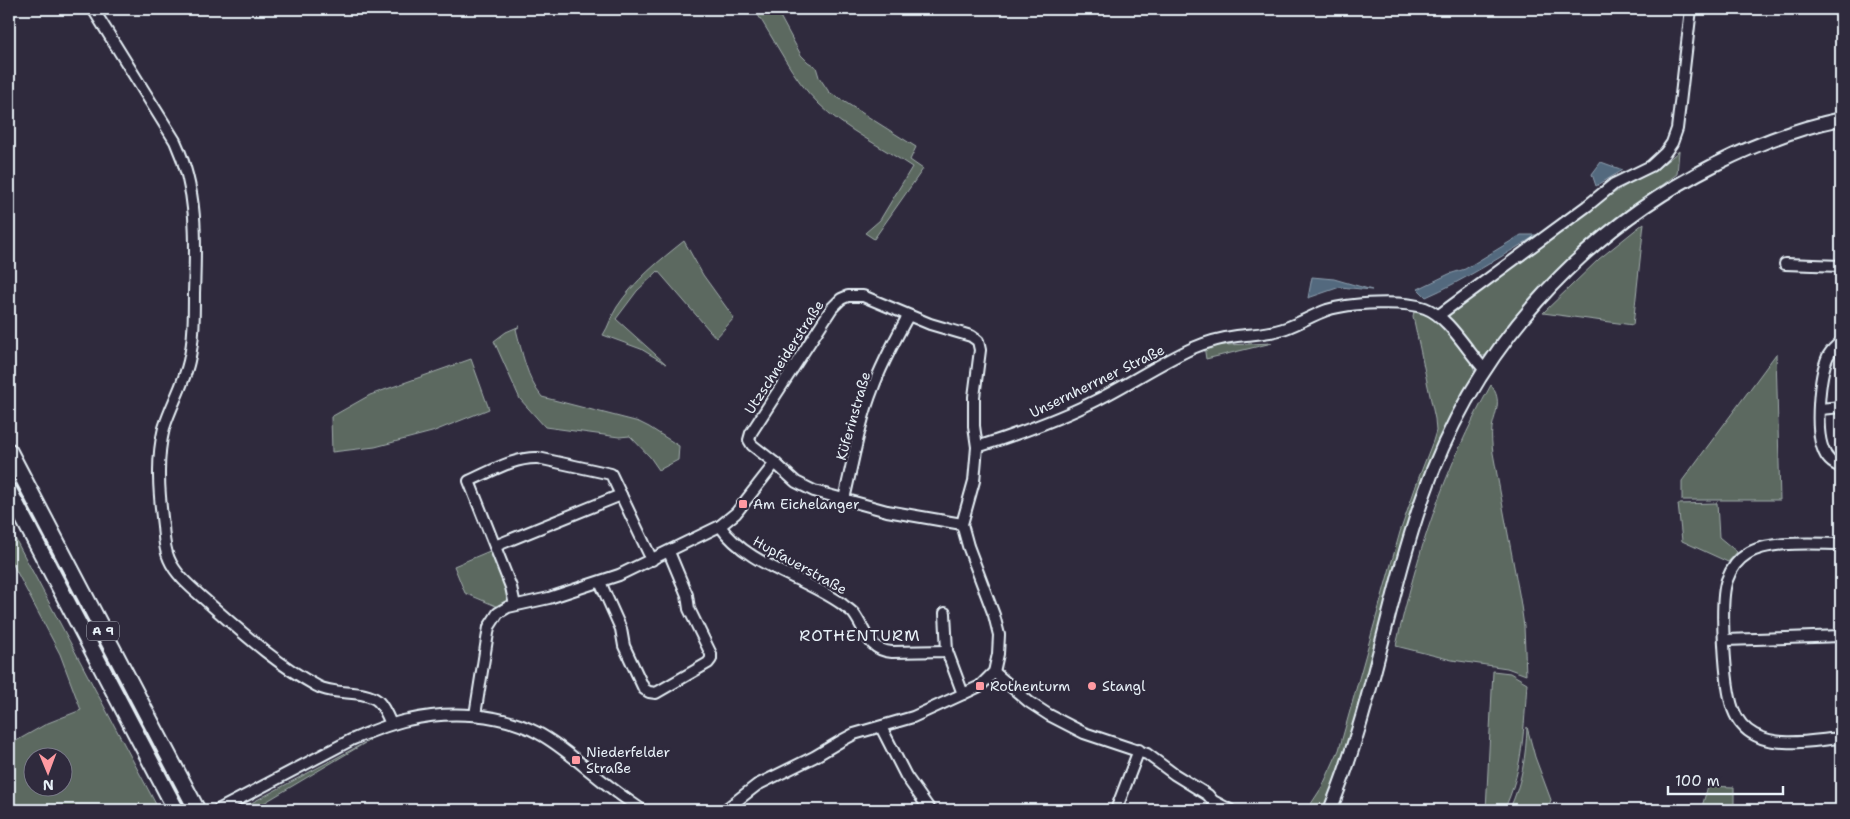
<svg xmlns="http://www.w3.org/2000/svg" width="1850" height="819" font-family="'Shantell Sans',sans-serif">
<rect width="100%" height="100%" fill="#2f2a3d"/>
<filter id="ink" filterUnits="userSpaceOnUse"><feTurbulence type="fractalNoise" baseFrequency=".02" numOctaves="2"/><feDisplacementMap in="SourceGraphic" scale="10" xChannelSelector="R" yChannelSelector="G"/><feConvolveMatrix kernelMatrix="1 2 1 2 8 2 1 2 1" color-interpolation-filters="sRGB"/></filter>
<g filter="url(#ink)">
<g fill="#5b6960" stroke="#a2adac" fill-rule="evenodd">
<path d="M754,9h22l25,46 7,7 8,5 3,10 10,15 87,55 -6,13 13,9 -49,70 -9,-6 15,-13 32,-53c-28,-19 -69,-39 -93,-63 -28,-27 -43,-63 -65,-95z"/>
<path d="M1679,151l-2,23c-41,31 -83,60 -120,96 -25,25 -46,55 -68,83l-5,3h-7l-30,-39v-5l150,-108 41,-26 23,-12z"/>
<polygon points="1644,223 1633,325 1543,313 1599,259"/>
<path d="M684,241l19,34 31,43 -18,20 -58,-67 -21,20 -21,28 50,45 -25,-15 -38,-14c6,-9 8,-19 14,-28 17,-26 43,-47 67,-66z"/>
<path d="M1417,310c6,2 13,4 18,8 13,10 37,39 40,55l-34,65 -104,343 -13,29h-17l15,-23 17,-37 61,-218 19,-55 14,-36 3,-10 -1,-12 -22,-103 1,-4z"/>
<path d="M520,326l-4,3c6,23 11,50 26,68l97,25 10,5 30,19 -1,14 -19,10 -9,-13 -20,-21 -11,1 -74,-10 -25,-28 -26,-58 12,-9z"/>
<polygon points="1272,343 1206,359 1204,346"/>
<polygon points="1776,354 1780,500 1682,500 1682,481"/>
<polygon points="471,359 489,409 432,432 375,447 332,452 331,417 370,395"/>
<path d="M1491,385c12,16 4,27 1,43 -1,9 0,17 1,25l27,146 4,27 2,49 -19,-7 -55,-8 -56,-14c21,-93 48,-177 95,-261z"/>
<polygon points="1717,503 1719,537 1737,552 1728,562 1682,541 1678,504"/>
<path d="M9,527l150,283h-150v-65l39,-22 33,-13 -21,-56 -51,-97zM32,756h30v30h-30z"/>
<polygon points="492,550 507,588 508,600 496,606 465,593 454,566"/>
<path d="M1493,671l17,2 17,10c-3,43 -4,88 -23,127h-18z"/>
<path d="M1527,727l8,30 16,43 -4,10h-38c13,-26 17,-55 18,-83z"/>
<polygon points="370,740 252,810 238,810"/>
<polygon points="1708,786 1734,787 1734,810 1701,810"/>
</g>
<g fill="#52697e" stroke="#8e9faf">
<polygon points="1601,162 1623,170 1596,186 1592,174"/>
<path d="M1521,235h16c-37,22 -72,45 -111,62l-8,-8 31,-15 16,-5z"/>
<polygon points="1312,277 1334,279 1372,290 1340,287 1308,298"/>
</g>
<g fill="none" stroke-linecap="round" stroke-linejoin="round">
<g stroke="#e8f1f8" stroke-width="14">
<g id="minor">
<path d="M93,9l82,132c23,50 21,98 19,152 0,22 0,46 -5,68 -5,23 -18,44 -25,67 -8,32 -5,65 -1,98 1,11 1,22 6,33 8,19 28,33 43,47 33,29 66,59 105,80 17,10 48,3 61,15 6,6 10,16 13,23"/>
<polyline points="1785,264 1841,266"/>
<polyline points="1439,315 1587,206 1614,184 1651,166 1665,153 1672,143 1677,129 1691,9"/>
<path d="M1841,342c-5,4 -10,9 -13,14 -9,20 -13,73 -5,93 3,9 9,15 18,18"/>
<polyline points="1820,409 1841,407"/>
<polyline points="775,463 752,445 749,440 751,433 832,308 841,299 848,296 863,296 930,324 971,336 978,341 980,350 974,397 974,426 977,447"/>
<path d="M844,499c9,-37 15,-76 29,-111 9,-25 22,-48 35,-72"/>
<path d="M720,526c28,40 83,50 122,78 3,3 9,6 12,10 12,16 13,36 38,38l55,-1 16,43"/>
<path d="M1841,544c-25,0 -73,-4 -94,10 -10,6 -16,15 -20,26 -8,22 -2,107 6,129 4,11 12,21 22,26 24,13 60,5 86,3"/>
<polyline points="495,546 621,495"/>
<polyline points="600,582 621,629 624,646 644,689 649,692 656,693 708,663 711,659 711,654 689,609 687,595 669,552"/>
<path d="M515,605l-4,-18 -42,-106c21,-9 45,-24 69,-23l73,16 41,86"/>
<polyline points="945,613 947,651"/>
<polyline points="1725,640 1841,636"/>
<polyline points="994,672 1029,702 1049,715 1084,733 1147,754 1174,774 1208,795 1213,801 1230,810"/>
<polyline points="475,715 489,627 498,613 508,607 549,598 619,575 720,526 736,513 775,463 796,482 814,491 887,511 962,524"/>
<polyline points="881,727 906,776 930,810"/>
<path d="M218,810l133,-70c19,-8 37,-16 57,-20 42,-10 92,-7 130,13 19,10 36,25 52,38 17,14 34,27 52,39"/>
<path d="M725,810l32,-25 57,-28 27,-16 13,-7 59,-17 48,-22 19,-9 14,-14 4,-18 1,-19 -5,-20 -26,-69 -6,-22 12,-43 3,-34c41,-13 81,-27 120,-47 32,-16 63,-37 96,-52 14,-6 29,-10 44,-12 16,-2 33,-2 49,-8 14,-5 27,-13 41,-18 22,-7 76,-10 98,-2 24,9 42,43 59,61"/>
<polyline points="1116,810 1139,750"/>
</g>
</g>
<g stroke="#e8f1f8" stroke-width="16">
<path id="major" d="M1330,810c42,-100 57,-210 93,-313 50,-146 156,-264 293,-333 40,-20 82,-36 125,-45"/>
</g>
<g stroke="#e8f1f8" stroke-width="19">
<g id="highway">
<polyline points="9,451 197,810"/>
<polyline points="9,491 176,810"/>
</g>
</g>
<use href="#minor" stroke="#2f2a3d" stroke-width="10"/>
<use href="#major" stroke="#2f2a3d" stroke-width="12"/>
<use href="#highway" stroke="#2f2a3d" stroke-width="15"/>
</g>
</g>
<g fill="#ff9aa2" stroke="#2f2a3d" stroke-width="2">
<rect x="738" y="499" width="10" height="10" rx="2.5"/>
<rect x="975" y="681" width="10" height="10" rx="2.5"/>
<circle cx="1092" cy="686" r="5"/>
<rect x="571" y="755" width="10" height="10" rx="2.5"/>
</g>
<g text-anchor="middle" stroke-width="4.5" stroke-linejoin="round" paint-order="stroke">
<rect fill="#2f2a3d" stroke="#b0b5c0" stroke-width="1" x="87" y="621.5" width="32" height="19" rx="4"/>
<g font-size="12" font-weight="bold" fill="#e8f1f8">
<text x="103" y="635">A 9</text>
</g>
<g font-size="14" fill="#e8f1f8" stroke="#2f2a3d">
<text transform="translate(784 357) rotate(-57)" y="5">Utzschneiderstraße</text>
<text transform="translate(1097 381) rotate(-26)" y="5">Unsernherrner Straße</text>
<text transform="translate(853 416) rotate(-74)" y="5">Küferinstraße</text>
<text transform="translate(800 565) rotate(29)" y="5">Hupfauerstraße</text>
</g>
<g font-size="14" fill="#e8f1f8" stroke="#2f2a3d" text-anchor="start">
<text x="753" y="509">Am Eichelanger</text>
<text x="990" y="691">Rothenturm</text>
<text x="1102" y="691">Stangl</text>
<text x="586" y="757">Niederfelder<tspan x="586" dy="16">Straße</tspan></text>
</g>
<g font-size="16" letter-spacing="1" fill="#e8f1f8" stroke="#2f2a3d">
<text x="860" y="641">ROTHENTURM</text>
</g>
</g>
<rect width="1850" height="819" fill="none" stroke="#2f2a3d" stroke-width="30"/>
<rect x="15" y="15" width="1820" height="789" fill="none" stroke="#e8f1f8" stroke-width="2" filter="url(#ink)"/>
<g transform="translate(48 772) rotate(179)"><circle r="24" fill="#2f2a3d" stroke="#797a88"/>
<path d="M0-4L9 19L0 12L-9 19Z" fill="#ff9aa2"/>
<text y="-8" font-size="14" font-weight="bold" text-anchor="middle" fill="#e8f1f8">N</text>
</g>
<path d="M1668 786v8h115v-8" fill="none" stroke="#e8f1f8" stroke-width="2.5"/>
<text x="1675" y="786" font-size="15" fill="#e8f1f8" stroke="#2f2a3d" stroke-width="4" paint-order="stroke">100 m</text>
</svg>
